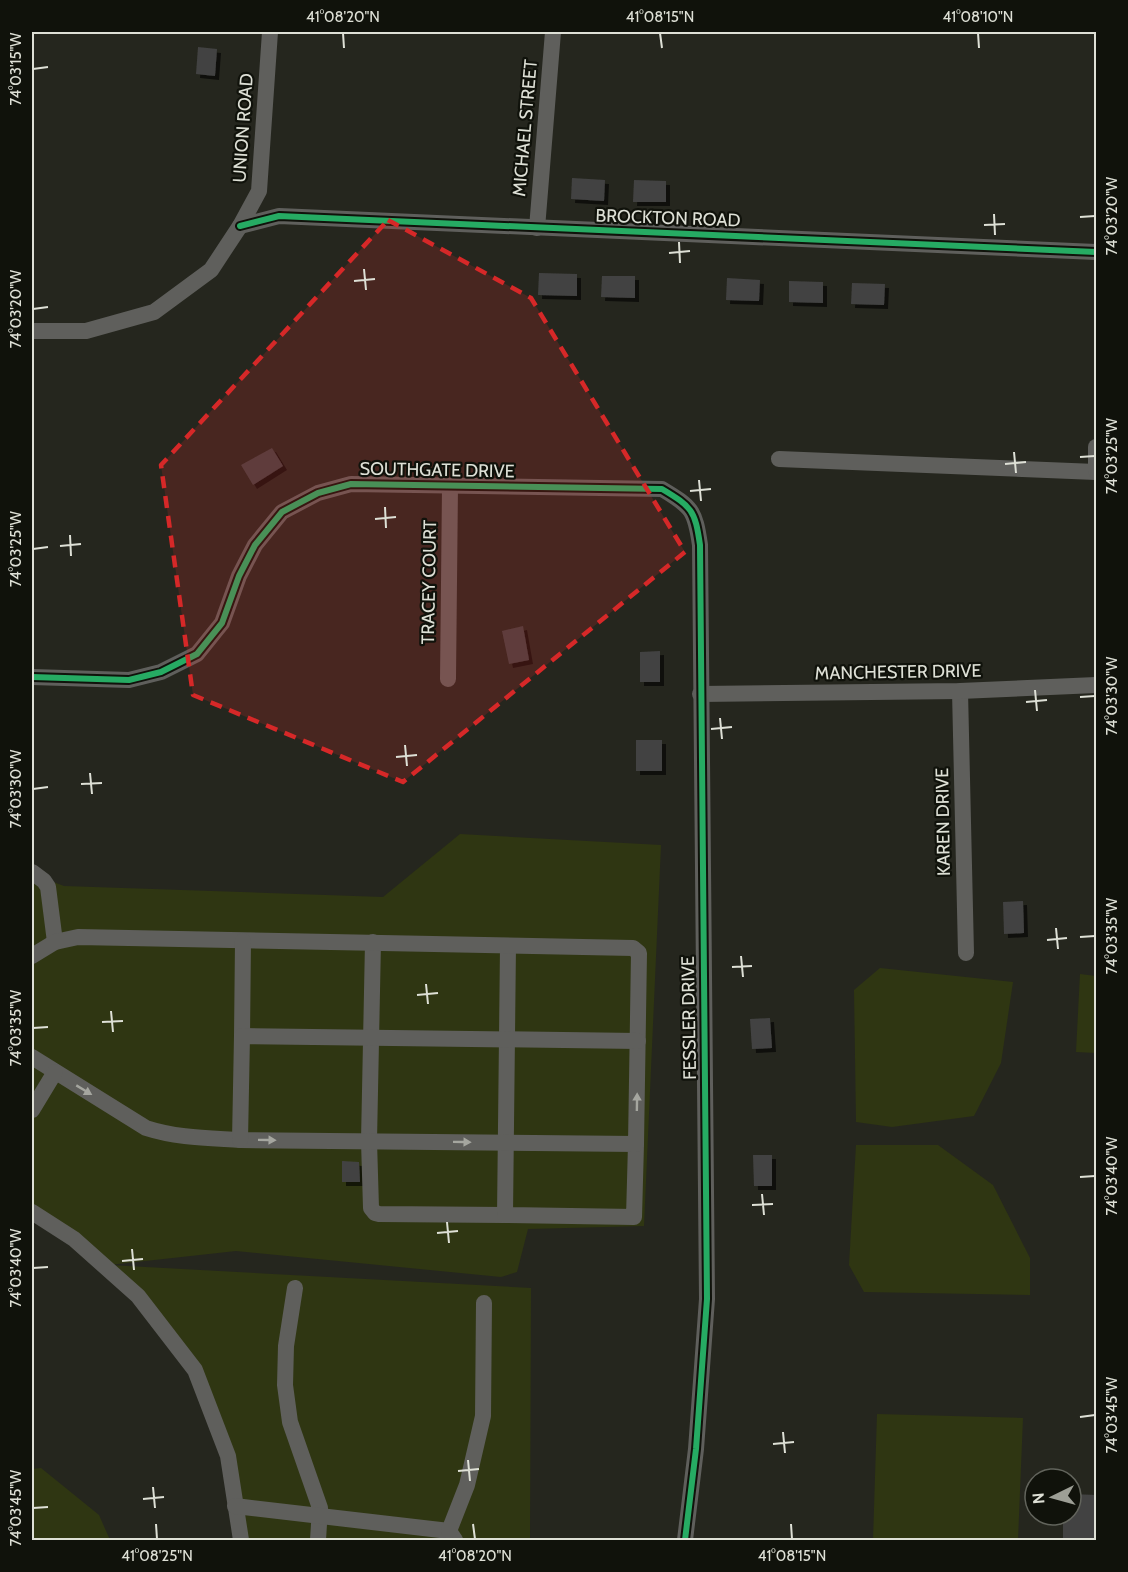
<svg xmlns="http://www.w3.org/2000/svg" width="1128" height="1572" font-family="Cabin,sans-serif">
<defs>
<filter id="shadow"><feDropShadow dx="4" dy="4" stdDeviation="0" flood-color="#0009"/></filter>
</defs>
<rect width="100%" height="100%" fill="#25261e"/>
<g fill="#2f3612">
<polygon points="460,834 661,845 644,1226 528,1229 517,1272 501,1277 236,1251 109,1265 531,1288 530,1540 241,1540 228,1456 195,1370 138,1296 32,1212 32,874 64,886 383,897"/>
<polygon points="880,968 1013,982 1001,1063 974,1116 892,1127 856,1122 854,990"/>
<polygon points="1080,974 1096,976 1096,1053 1076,1052"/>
<polygon points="856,1145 938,1145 993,1185 1030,1258 1030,1295 864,1292 849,1265"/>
<polygon points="877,1414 1023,1418 1018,1540 873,1540"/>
<polygon points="41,1468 99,1515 110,1540 32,1540 32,1469"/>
</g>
<g fill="#424242" filter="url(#shadow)">
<polygon points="198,47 217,49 215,76 196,74"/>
<polygon points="572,178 605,180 604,201 571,199"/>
<polygon points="634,180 666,181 666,202 633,202"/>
<polygon points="539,273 577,274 577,296 538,295"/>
<polygon points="602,276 635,276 635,298 601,297"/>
<polygon points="727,278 760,280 759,301 726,300"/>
<polygon points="789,281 823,282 823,303 789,302"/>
<polygon points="852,283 885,284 884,305 851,304"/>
<polygon points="272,448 283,466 253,485 241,465"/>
<polygon points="523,626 529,660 509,664 502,631"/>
<polygon points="660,651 660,682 640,682 640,652"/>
<rect x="636" y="740" width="26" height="31"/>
<polygon points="1023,901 1024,933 1004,934 1003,902"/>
<polygon points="770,1018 772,1048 752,1049 750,1019"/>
<polygon points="753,1155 772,1155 772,1186 754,1186"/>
<polygon points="342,1161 359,1162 360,1182 342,1182"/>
<polygon points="1071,1494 1096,1495 1096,1540 1063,1540 1063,1515 1071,1515"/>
</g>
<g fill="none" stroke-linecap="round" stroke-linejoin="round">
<g stroke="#5f5f5c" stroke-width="16">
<polyline points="240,226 279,216 1096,252"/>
<polyline points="537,228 553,32"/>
<polyline points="32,331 86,331 154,312 211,270 240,226 259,191 270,32"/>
<polyline points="779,459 1096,472"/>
<polyline points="1096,471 1096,447"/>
<path d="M32,677l97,3 32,-8 36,-18 25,-31 17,-47 16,-31 27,-33 36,-19 33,-9 311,5c30,18 33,21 38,56l7,754 -11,150 -11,91"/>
<polyline points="448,679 450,486"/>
<polyline points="960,691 966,953"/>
<polyline points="700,694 960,691 1096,685"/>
<polyline points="32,872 44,881 48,887 55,942"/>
<polyline points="373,942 369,1141 371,1208 375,1213 379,1214 505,1215"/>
<polyline points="508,946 505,1215 634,1217 636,1144"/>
<path d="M32,956l23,-14 23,-5 555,11 6,5 -3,191 -396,-4c-32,-2 -63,-2 -94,-12l-114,-71"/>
<polyline points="242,1036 243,941"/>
<polyline points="32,1110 55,1072"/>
<polyline points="240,1140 242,1036 638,1041"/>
<polyline points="32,1212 74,1239 138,1296 195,1370 228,1456 241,1540"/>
<polyline points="295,1288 286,1346 285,1385 290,1422 320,1508 318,1540"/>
<polyline points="235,1506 449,1531 455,1540"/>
<polyline points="449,1531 467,1485 483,1416 484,1303"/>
</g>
<g stroke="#10120b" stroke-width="10">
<g id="cycleway">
<polyline points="240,226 279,216 1096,252"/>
<path d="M32,677l97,3 32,-8 36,-18 25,-31 17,-47 16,-31 27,-33 36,-19 33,-9 311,5c30,18 33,21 38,56l7,754 -11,150 -11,91"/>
</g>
</g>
<use href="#cycleway" stroke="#26ab63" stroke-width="6"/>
</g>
<defs><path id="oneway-solid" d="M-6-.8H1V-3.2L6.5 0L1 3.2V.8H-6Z" transform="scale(1.5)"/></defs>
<g fill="#a5a69f">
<use href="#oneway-solid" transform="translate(84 1090) rotate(31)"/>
<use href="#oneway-solid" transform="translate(637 1102) rotate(-89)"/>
<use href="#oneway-solid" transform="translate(267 1140) rotate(1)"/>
<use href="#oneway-solid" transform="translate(462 1142) rotate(1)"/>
</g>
<path fill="#d62828" fill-opacity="0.2" stroke="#d62828" stroke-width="4.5" stroke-dasharray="12 8" stroke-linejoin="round" d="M388,220l143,78 154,254 -282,230 -210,-87 -32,-230z"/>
<path fill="none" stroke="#dee0d6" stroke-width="2" d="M343,33l1,15M660,33l2,15M978,33l1,15M33,69l15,-2M994,214l1,21M1080,217l15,-1M984,225l21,-1M679,242l1,21M669,253l21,-2M364,269l2,21M354,281l21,-2M33,309l15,-2M1014,452l2,21M1080,457l15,-1M1005,464l21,-2M699,480l2,21M690,491l21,-2M385,507l1,21M375,519l21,-2M70,535l1,21M60,546l21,-2M33,549l15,-2M1035,690l2,21M1080,697l15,-1M1026,702l21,-2M720,718l2,21M711,729l21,-2M405,745l2,21M396,757l21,-2M90,773l2,21M81,784l21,-1M33,789l15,-2M1056,928l2,21M1080,937l15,-1M1047,940l20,-2M741,956l2,21M732,967l20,-1M426,984l2,20M417,995l21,-2M111,1011l2,21M102,1022l21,-1M33,1028l15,-1M1080,1177l15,-1M762,1194l2,21M752,1205l21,-1M447,1222l2,21M437,1233l21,-2M132,1249l2,21M122,1261l21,-2M33,1268l15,-1M1080,1417l15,-2M783,1432l2,21M773,1444l21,-2M468,1460l2,21M458,1471l21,-2M153,1487l2,21M143,1499l21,-2M33,1508l15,-1M156,1524l1,15M473,1524l2,15M791,1524l1,15"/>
<g text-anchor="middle" stroke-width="4.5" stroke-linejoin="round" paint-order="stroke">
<g font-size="18" fill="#dee0d6" stroke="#10120b">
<text transform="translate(243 128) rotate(-86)" y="6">UNION ROAD</text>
<text transform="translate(525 128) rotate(-85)" y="6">MICHAEL STREET</text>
<text transform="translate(668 218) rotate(2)" y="6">BROCKTON ROAD</text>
<text transform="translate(437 470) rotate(1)" y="6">SOUTHGATE DRIVE</text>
<text transform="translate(429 582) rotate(-89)" y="6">TRACEY COURT</text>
<text transform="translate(898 672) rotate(-1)" y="6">MANCHESTER DRIVE</text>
<text transform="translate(943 822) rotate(-91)" y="6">KAREN DRIVE</text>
<text transform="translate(689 1018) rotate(-91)" y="6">FESSLER DRIVE</text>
</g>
</g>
<rect width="1128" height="1572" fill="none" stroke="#10120b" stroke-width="66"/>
<g transform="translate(1053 1497) rotate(265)"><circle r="28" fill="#10120b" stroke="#62645c" stroke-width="1.5"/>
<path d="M0-4.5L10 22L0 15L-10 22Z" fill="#9d9f96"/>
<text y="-9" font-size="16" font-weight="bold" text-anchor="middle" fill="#dee0d6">N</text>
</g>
<rect x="33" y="33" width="1062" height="1506" fill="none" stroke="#dee0d6" stroke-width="2"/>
<g font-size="15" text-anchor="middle" fill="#dee0d6">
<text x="343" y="22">41°08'20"N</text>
<text x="660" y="22">41°08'15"N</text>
<text x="978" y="22">41°08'10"N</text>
<text transform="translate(16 69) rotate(-90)" y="5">74°03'15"W</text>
<text transform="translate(1112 216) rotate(-90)" y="5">74°03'20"W</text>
<text transform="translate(16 309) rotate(-90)" y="5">74°03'20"W</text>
<text transform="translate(1112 456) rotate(-90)" y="5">74°03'25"W</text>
<text transform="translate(16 549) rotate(-90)" y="5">74°03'25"W</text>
<text transform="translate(1112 696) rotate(-90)" y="5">74°03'30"W</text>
<text transform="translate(16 789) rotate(-90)" y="5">74°03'30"W</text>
<text transform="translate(1112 936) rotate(-90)" y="5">74°03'35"W</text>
<text transform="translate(16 1028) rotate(-90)" y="5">74°03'35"W</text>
<text transform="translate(1112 1176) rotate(-90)" y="5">74°03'40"W</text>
<text transform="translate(16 1268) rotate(-90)" y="5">74°03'40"W</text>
<text transform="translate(1112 1415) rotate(-90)" y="5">74°03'45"W</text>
<text transform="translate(16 1508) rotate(-90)" y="5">74°03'45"W</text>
<text x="157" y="1561">41°08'25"N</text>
<text x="475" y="1561">41°08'20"N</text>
<text x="792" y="1561">41°08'15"N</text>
</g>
</svg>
